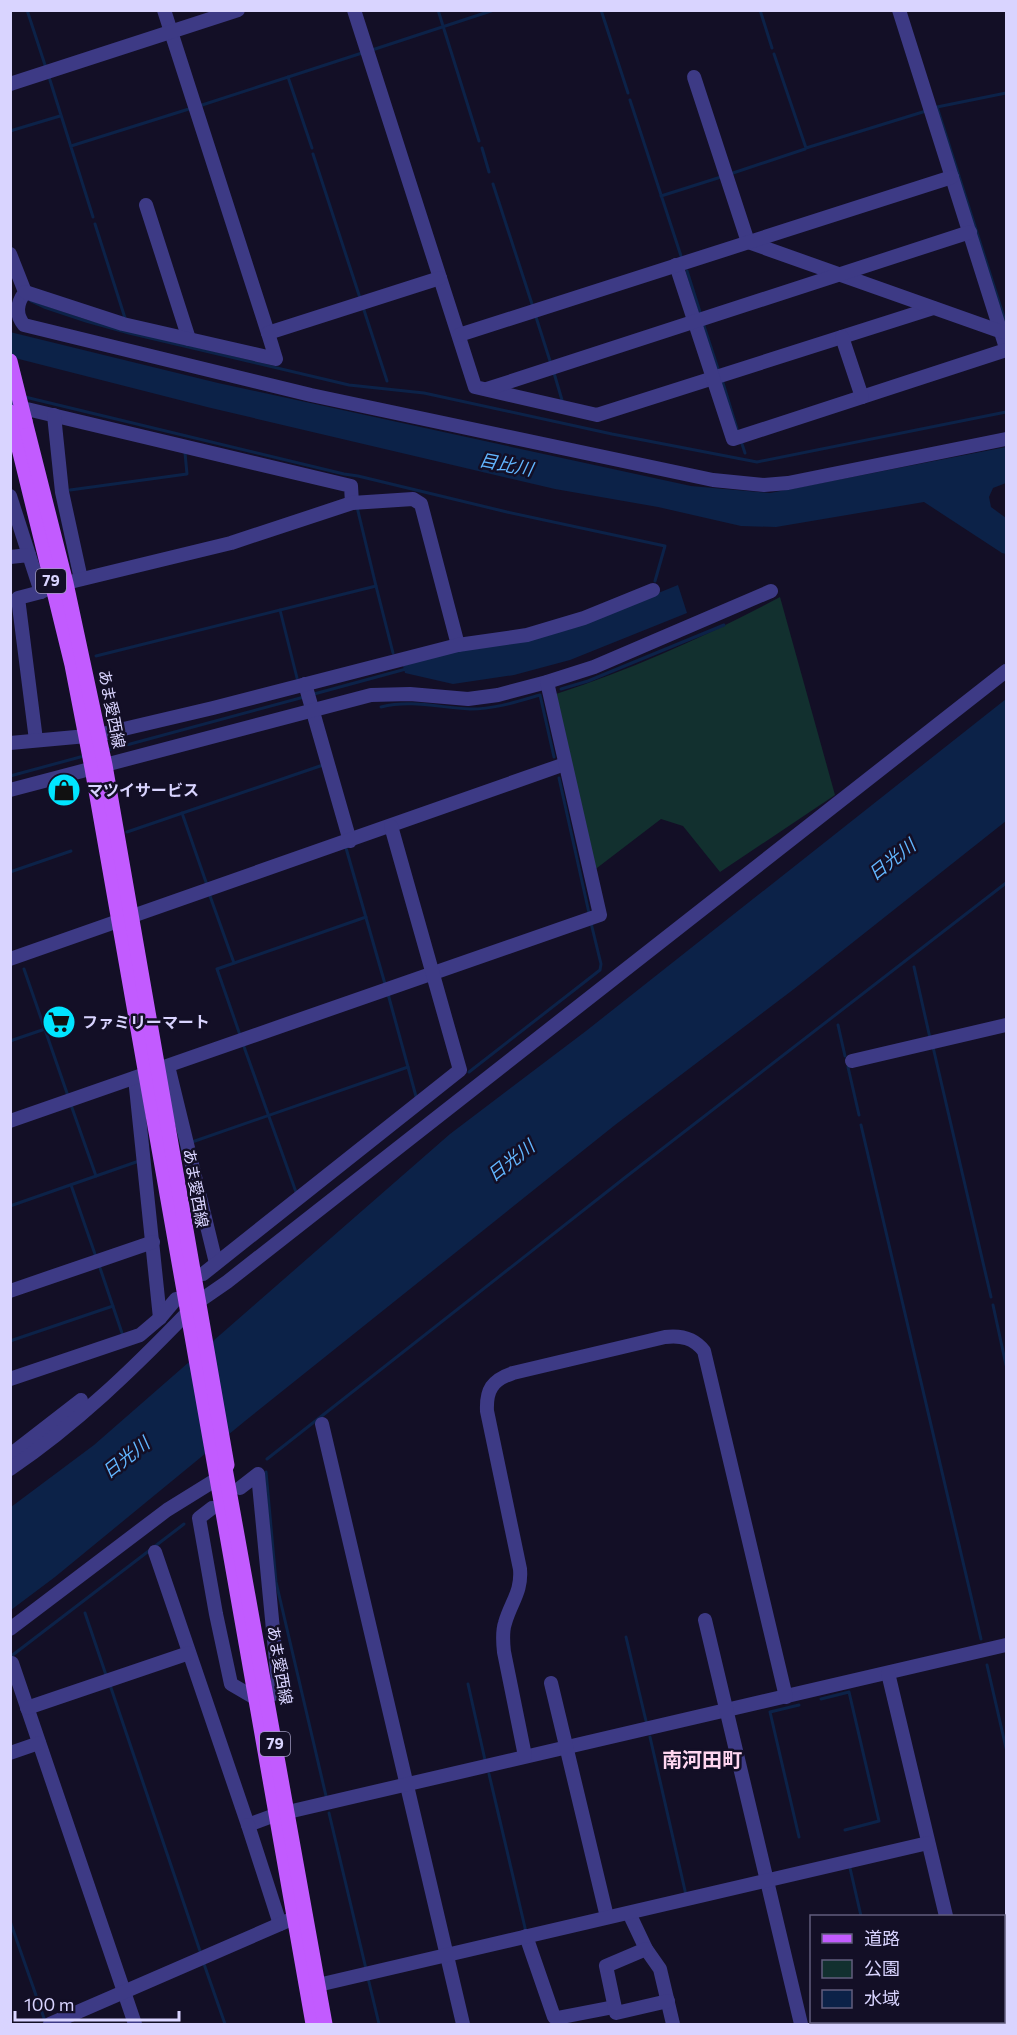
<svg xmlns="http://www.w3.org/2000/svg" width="1017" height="2035" font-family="Commissioner,'Noto Sans JP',sans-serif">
<rect width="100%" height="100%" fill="#130f26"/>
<path fill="#12302f" d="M780,597l55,198 -115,77 -37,-46 -22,-7 -68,52 -37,-177c77,-25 153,-59 224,-97z"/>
<g fill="#0c2248">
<polygon points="10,332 218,383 691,486 770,493 1006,447 1006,483 993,488 989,497 991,507 1006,518 1006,554 1002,553 924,502 776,527 741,526 658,507 555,489 211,408 11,357"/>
<polygon points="678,585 687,613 570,660 514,675 453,684 405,673 403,666 457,650 606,614"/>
<polygon points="1006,699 1006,821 794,989 615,1125 245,1421 55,1577 11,1610 11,1507 94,1445 450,1134 586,1031"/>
</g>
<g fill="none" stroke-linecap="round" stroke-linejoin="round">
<g stroke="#0c2248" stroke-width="3">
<polyline points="27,10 46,68"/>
<polyline points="438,10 479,141"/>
<polyline points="601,10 628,93"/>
<polyline points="760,10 772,48"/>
<polyline points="372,50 494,10"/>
<polyline points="774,54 806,148 926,111"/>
<polyline points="49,77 93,217"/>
<polyline points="288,77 312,148"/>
<polyline points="1006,93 937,107 1006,324"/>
<polyline points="630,100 681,256"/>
<polyline points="199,106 362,53"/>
<polyline points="10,131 60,116"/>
<polyline points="71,146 192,108"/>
<polyline points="482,148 489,172"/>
<polyline points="313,154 360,298"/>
<polyline points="730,174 805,149"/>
<polyline points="493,184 532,304"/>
<polyline points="661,196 721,177"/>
<polyline points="95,224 125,318"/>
<polyline points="687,271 700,312"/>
<polyline points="31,301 44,307 86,321 129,333 349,385 424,393 612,434 757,462 1006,412"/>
<polyline points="363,307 387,381"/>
<polyline points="536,317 550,361"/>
<polyline points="704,326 718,369"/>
<polyline points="554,373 562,400"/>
<polyline points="723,383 737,429"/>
<polyline points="25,397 344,474 358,476 507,512 665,546 655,581"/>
<polyline points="742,444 745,453"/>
<polyline points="70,490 187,474 185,453"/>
<polyline points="376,586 393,653"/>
<polyline points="280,610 297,678"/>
<polyline points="96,656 376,586 357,507"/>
<polyline points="561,689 588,681 724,625"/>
<polyline points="314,694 406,669"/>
<path d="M381,707c31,-8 59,1 89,2 25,0 46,-7 70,-14l14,62"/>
<polyline points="108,750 304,697"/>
<polyline points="10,776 84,756"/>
<polyline points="559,778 589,913"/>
<polyline points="182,813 207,885"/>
<polyline points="127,832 323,765"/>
<polyline points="346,848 385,984"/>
<polyline points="10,872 71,851"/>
<polyline points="210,896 234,963"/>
<polyline points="914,967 930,1038"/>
<polyline points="24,969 68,1096"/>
<polyline points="388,994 417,1100"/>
<polyline points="838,1025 845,1056"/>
<polyline points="240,1035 217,969 366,917"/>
<polyline points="10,1041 45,1029"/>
<polyline points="243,1044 296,1192"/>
<polyline points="933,1047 991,1297"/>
<polyline points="848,1067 859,1115"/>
<polyline points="469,1072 600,970 601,964 591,923"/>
<polyline points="71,1105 96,1176"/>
<polyline points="861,1125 981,1639"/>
<polyline points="192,1142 408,1067"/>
<polyline points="71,1185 96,1257"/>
<polyline points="10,1206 139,1161"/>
<polyline points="99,1265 123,1336"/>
<polyline points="993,1305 1006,1365"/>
<polyline points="10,1341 113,1306"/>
<polyline points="267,1459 627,1176 1006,883"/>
<polyline points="266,1472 276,1582 326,1796"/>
<polyline points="85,1613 106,1675"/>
<polyline points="626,1637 646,1721"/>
<polyline points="10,1657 184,1524"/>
<polyline points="987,1665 1006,1748"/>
<polyline points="468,1684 485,1760"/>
<polyline points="110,1685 201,1954"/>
<polyline points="821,1699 849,1692 879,1821 845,1830"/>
<polyline points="799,1705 770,1712 799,1837"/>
<polyline points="650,1737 686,1895"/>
<polyline points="489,1774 526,1932"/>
<polyline points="329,1813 366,1969"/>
<polyline points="850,1868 861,1916"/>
<polyline points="10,1921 45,2021"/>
<polyline points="204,1964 225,2024"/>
<polyline points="368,1978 379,2024"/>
<polyline points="881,2024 885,2024 884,2022"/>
</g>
<g stroke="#3d3a85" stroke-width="14">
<polyline points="164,10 268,333"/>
<polyline points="354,10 475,387 597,415 933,308"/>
<polyline points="899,10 1006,348"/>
<polyline points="694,77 748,242"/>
<polyline points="10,84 238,10"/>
<polyline points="146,205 189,339"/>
<polyline points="748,242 1002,332"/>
<path d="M10,254l15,38c-8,11 -10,22 -1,33l287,70 402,85 51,5 24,-2 218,-44"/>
<polyline points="676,265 733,439 1006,350"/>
<polyline points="25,292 123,324 276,359 268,333 440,278"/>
<polyline points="459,335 952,177"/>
<polyline points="842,337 862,397"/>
<polyline points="487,389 970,232"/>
<polyline points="10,405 351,486 352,503"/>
<polyline points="54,415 62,492 81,579"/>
<polyline points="10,496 29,555"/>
<polyline points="10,557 29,555 41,592 47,589"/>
<polyline points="66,583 231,543 352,503 413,499 421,504 458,645"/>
<polyline points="305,684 350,841"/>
<polyline points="36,740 18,598 41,592"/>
<polyline points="10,743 98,735 213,708 458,645 527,635 584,618 653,590"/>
<polyline points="10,790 371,695 410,694 468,699 498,695 547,682 594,667 771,591"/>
<polyline points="10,959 565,764"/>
<polyline points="852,1061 1006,1025"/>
<polyline points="168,1066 216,1263"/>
<polyline points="158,1069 600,915 547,682"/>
<polyline points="135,1078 160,1318"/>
<polyline points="10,1121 142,1075"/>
<polyline points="203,1274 460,1070 391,826"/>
<polyline points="10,1291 153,1242"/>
<polyline points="198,1302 227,1282 1006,671"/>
<polyline points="10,1379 140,1335 160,1318 176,1299"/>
<polyline points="322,1424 463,2024"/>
<polyline points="10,1455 81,1400"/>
<path d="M10,1469c66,-45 122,-99 177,-156"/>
<polyline points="240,1488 258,1474 279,1692 267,1696"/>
<polyline points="212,1508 199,1518 216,1614 231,1684 255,1698"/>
<polyline points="155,1552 248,1825 275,1815 1006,1645"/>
<polyline points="705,1620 801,2024"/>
<polyline points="10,1629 167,1510 217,1479"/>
<polyline points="12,1663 135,2024"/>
<polyline points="888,1673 946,1916"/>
<polyline points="551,1683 607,1917"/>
<polyline points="27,1708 189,1653"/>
<polyline points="10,1753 39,1743"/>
<path d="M525,1756l-21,-104c-1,-9 -2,-20 1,-29 6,-21 17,-31 15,-54l-33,-158c-1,-21 5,-31 26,-38l152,-36c16,-2 29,1 39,14l82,346"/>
<polyline points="248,1825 280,1924"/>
<polyline points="629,1913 646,1949 660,1969 673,2024"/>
<polyline points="526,1936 554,2017 557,2018 614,2007"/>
<polyline points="646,1949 606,1966 616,2013 668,2001"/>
<polyline points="318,1985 928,1843"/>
<polyline points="1004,2001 1006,2000"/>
<polyline points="971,2022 971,2024"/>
<polyline points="50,2024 294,1918"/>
<polyline points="904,2024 916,2022"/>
</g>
<g stroke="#c25bff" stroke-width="15">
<polyline points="10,412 72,665 92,768 313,2024"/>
<polyline points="25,421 66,583 105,765 227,1465 225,1468 325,2024"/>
</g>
<polyline stroke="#c25bff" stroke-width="15" points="10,361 25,421"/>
</g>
<defs>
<g id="shop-disc" transform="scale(1.725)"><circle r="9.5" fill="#00e5ff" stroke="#130f26"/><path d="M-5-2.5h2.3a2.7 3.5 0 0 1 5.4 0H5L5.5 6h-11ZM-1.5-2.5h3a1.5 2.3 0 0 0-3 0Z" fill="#111"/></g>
<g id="supermarket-disc" transform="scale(1.725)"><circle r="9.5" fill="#00e5ff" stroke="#130f26"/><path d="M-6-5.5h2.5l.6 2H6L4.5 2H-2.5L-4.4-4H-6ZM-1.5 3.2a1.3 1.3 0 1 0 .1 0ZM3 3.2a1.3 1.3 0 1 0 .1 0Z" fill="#111"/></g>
</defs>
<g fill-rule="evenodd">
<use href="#shop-disc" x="64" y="790"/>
<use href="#supermarket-disc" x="59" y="1022"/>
</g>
<g text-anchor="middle" stroke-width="5" stroke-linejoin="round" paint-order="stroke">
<g fill="#130f26" stroke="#9e99be" stroke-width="1.5">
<rect x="36" y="569" width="30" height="24" rx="4.5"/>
<rect x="260" y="1732" width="30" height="24" rx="4.5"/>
</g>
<g font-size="15" font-weight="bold" fill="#d9d4ff">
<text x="51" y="586">79</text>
<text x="275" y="1749">79</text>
</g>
<g font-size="16" fill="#d9d4ff" stroke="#130f26">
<text transform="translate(112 709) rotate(79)" y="6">あま愛西線</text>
<text transform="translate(196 1188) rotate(80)" y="6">あま愛西線</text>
<text transform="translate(280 1665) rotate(80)" y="6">あま愛西線</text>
</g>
<g font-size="16" font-weight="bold" fill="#d9d4ff" stroke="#130f26" text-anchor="start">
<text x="87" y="796">マツイサービス</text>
<text x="82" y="1028">ファミリーマート</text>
</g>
<g font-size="18" font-style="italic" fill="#62b6ff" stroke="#130f26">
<text transform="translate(506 465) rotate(11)" y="6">目比川</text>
<text transform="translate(892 860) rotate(-38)" y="6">日光川</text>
<text transform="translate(511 1161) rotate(-38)" y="6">日光川</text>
<text transform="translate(126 1458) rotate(-38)" y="6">日光川</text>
</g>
<g font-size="20" font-weight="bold" fill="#ffd6f0" stroke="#130f26">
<text x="702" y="1767">南河田町</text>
</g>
</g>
<rect width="1017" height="2035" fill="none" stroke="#d9d4ff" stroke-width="24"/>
<rect x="810" y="1915" width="195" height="108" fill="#130f26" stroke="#625e7d" stroke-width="1.5"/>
<rect x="822" y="1934" width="30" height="9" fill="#c25bff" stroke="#625e7d" stroke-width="1.5"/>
<text x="864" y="1945" font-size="18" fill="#d9d4ff">道路</text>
<rect x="822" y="1960" width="30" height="18" fill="#12302f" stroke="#625e7d" stroke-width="1.5"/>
<text x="864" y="1975" font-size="18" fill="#d9d4ff">公園</text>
<rect x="822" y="1990" width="30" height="18" fill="#0c2248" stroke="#625e7d" stroke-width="1.5"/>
<text x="864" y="2005" font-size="18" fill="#d9d4ff">水域</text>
<path d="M15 2011v9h164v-9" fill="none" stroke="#d9d4ff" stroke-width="3"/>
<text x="24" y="2011" font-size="18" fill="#d9d4ff" stroke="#130f26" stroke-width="4.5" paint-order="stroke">100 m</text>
</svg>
